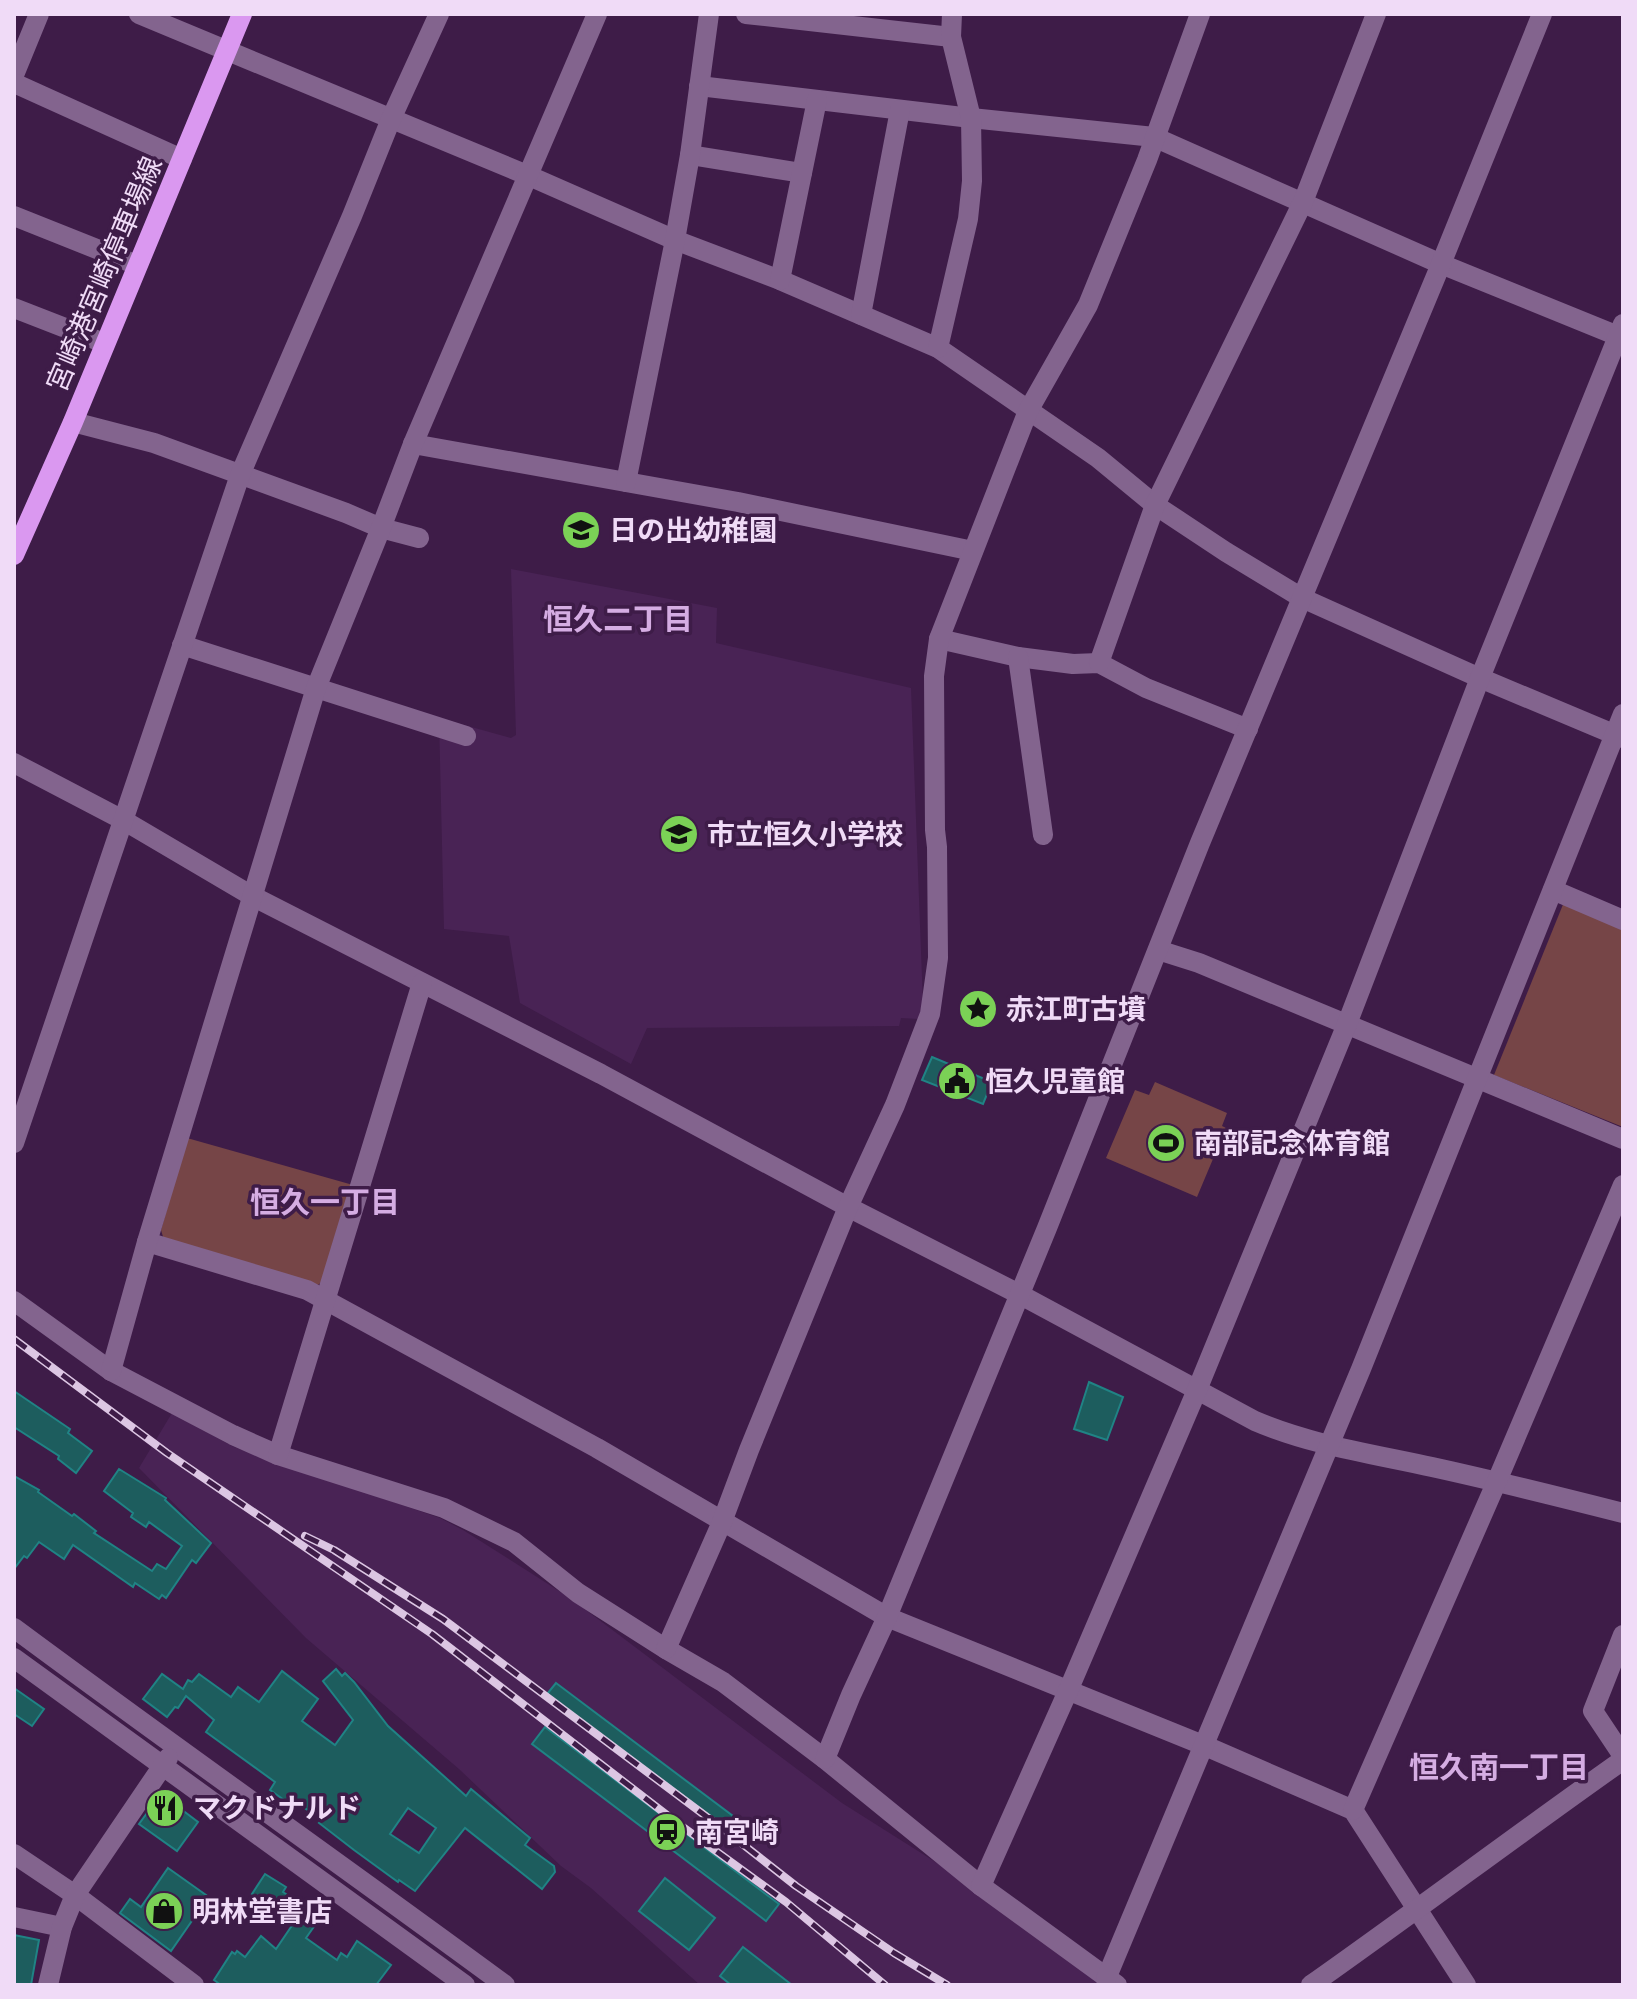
<svg xmlns="http://www.w3.org/2000/svg" width="1637" height="1999" font-family="'Archivo Narrow','Noto Sans JP',sans-serif">
<rect width="100%" height="100%" fill="#3e1c48"/>
<g fill="#492355">
<polygon points="511,569 717,608 716,643 911,688 923,1004 919,1019 901,1018 899,1026 647,1028 631,1064 520,1003 509,936 444,929 439,718 511,738 516,735"/>
<polygon points="172,1413 234,1447 440,1518 463,1530 570,1598 842,1803 956,1875 1110,1985 700,1985 591,1888 561,1866 459,1769 306,1638 139,1468"/>
</g>
<g fill="#764547">
<polygon points="1564,902 1623,927 1623,1127 1494,1075"/>
<polygon points="1155,1082 1227,1113 1222,1126 1226,1128 1197,1197 1106,1158 1135,1090 1149,1095"/>
<polygon points="187,1138 353,1185 324,1280 318,1285 164,1240 161,1230"/>
</g>
<g fill="#1d5d5e" stroke="#208385" stroke-width="2" fill-rule="evenodd">
<polygon points="932,1057 992,1082 983,1104 922,1080"/>
<polygon points="1089,1382 1123,1397 1107,1440 1074,1429"/>
<polygon points="14,1391 70,1429 68,1433 92,1451 76,1473 58,1459 59,1456 14,1427"/>
<polygon points="119,1469 166,1498 165,1500 211,1543 196,1563 192,1560 166,1598 162,1595 159,1599 135,1583 133,1587 73,1545 64,1559 39,1542 27,1558 24,1556 14,1569 14,1476 39,1490 38,1492 72,1516 74,1514 96,1531 94,1533 152,1571 157,1564 166,1569 182,1546 149,1522 146,1527 131,1517 133,1513 104,1491"/>
<path d="M336,1669l6,7 3,-3 9,9 34,44 78,70 5,-7 59,49 -5,7 29,21 1,6 -13,17 -77,-61 -50,63 -16,-11 -1,2 -44,-32 -35,-27 3,-3 -32,-22 -3,4 -17,-12 5,-8 -69,-50 8,-12 -28,-24 -8,12 -3,-1 -8,10 -24,-18 19,-25 21,15 5,-9 4,2 7,-8 32,23 7,-10 21,15 23,-31 36,28 -16,22 33,24 18,-25 -30,-39zM408,1808l28,20 -17,25 -29,-19z"/>
<polygon points="556,1683 733,1816 725,1827 547,1694"/>
<polygon points="14,1688 44,1709 32,1726 14,1714"/>
<polygon points="545,1727 779,1904 766,1921 532,1744"/>
<polygon points="161,1794 198,1822 177,1851 139,1824"/>
<polygon points="168,1868 213,1900 201,1918 196,1915 171,1951 120,1913 130,1899 141,1907"/>
<polygon points="265,1874 286,1887 283,1892 320,1918 306,1938 337,1960 341,1953 347,1957 357,1941 391,1965 376,1985 221,1985 214,1980 232,1952 235,1954 237,1951 245,1957 261,1936 276,1949 295,1921 252,1894"/>
<polygon points="665,1878 715,1918 689,1950 639,1911"/>
<polygon points="14,1935 39,1940 31,1985 14,1985"/>
<polygon points="743,1947 792,1985 731,1985 720,1976"/>
</g>
<g fill="none" stroke-linecap="round" stroke-linejoin="round">
<g stroke="#83648e" stroke-width="20">
<polyline points="139,14 527,175 675,240 780,280 938,348 1098,458 1155,505 1226,552 1302,598 1480,678 1623,738"/>
<polyline points="746,14 951,37"/>
<polyline points="14,75 39,14"/>
<polyline points="14,83 182,159"/>
<polyline points="699,86 971,118 1154,137 1441,264 1623,338"/>
<polyline points="690,155 802,173"/>
<polyline points="14,216 137,265"/>
<polyline points="780,280 817,100"/>
<polyline points="14,308 104,343"/>
<polyline points="861,315 900,110"/>
<polyline points="938,348 968,219 972,181 971,118 951,37 952,14"/>
<polyline points="73,422 154,443 346,513 381,528 419,538"/>
<polyline points="413,444 738,502 973,551"/>
<polyline points="626,482 675,240 690,155 709,14"/>
<polyline points="939,639 1018,657 1073,664 1099,663 1146,688 1248,729"/>
<polyline points="182,645 466,736"/>
<polyline points="1018,657 1043,835"/>
<polyline points="1099,663 1155,505 1303,202 1376,14"/>
<path d="M14,763l109,57 129,76 349,178 247,133 171,87 236,127c56,24 118,33 177,46 64,14 128,30 191,46"/>
<polyline points="1553,890 1623,920"/>
<polyline points="1158,950 1199,963 1623,1139"/>
<polyline points="14,1143 240,475 352,216 391,119 439,14"/>
<polyline points="147,1242 307,1290 597,1448 887,1617 1203,1745 1353,1810 1466,1985"/>
<polyline points="14,1301 111,1371 233,1435 278,1455 444,1508 514,1542 578,1593 666,1649 723,1682 825,1759 981,1886 1117,1985"/>
<polyline points="111,1371 147,1242 316,688 381,528 413,444 597,14"/>
<polyline points="278,1455 422,983"/>
<path d="M14,1628c163,121 328,237 491,357"/>
<polyline points="1623,1635 1593,1711 1623,1756"/>
<polyline points="666,1649 722,1522 749,1450 848,1207 895,1105 930,1014 938,958 937,847 935,830 934,676 939,639 1028,411 1088,305 1147,160 1200,14"/>
<polyline points="14,1658 465,1985"/>
<polyline points="825,1759 851,1695 887,1617 1047,1228 1200,843 1441,264 1542,14"/>
<polyline points="1353,1810 1497,1481 1623,1185"/>
<polyline points="14,1854 75,1895 194,1985"/>
<polyline points="981,1886 1068,1691 1197,1390 1347,1024 1480,678 1623,324"/>
<polyline points="14,1917 62,1927"/>
<polyline points="1106,1979 1361,1369 1623,714"/>
<polyline points="48,1985 62,1927 75,1895 168,1758"/>
<path d="M1311,1985c105,-74 207,-151 312,-225"/>
</g>
<polyline stroke="#da98f0" stroke-width="20" points="14,555 73,422 242,14"/>
<g stroke="#dcc6e3" stroke-width="8">
<g id="rail">
<polyline points="14,1339 167,1453 432,1634 676,1822 786,1902 885,1985"/>
<polyline points="305,1536 334,1550 443,1619 731,1835 796,1886 894,1953 947,1985"/>
</g>
</g>
<use href="#rail" stroke="#3e1c48" stroke-width="5" stroke-dasharray="15" stroke-linecap="butt"/>
</g>
<defs>
<g id="school-disc" transform="scale(2)"><circle r="9.5" fill="#7bd156" stroke="#3e1c48"/><path d="M0-5L7-2L0 1L-7-2ZM-4 1L0 2.5L4 1V4Q0 6-4 4Z" fill="#111"/></g>
<g id="sight-disc" transform="scale(2)"><circle r="9.5" fill="#7bd156" stroke="#3e1c48"/><path d="M0-6L1.8-2.2L6-1.7L2.9 1.2L3.7 5.4L0 3.3L-3.7 5.4L-2.9 1.2L-6-1.7L-1.8-2.2Z" fill="#111"/></g>
<g id="civic-disc" transform="scale(2)"><circle r="9.5" fill="#7bd156" stroke="#3e1c48"/><path d="M-.6-6.5H3V-4.5H.6V-3L4-1V1h2V6H-6V1h2V-1L-.6-3ZM-1.2 2.5V6h2.4V2.5Z" fill="#111"/></g>
<g id="stadium-disc" transform="scale(2)"><circle r="9.5" fill="#7bd156" stroke="#3e1c48"/><path d="M0-5a6.5 5 0 1 0 0 10a6.5 5 0 1 0 0-10ZM-3.5-1.8h7v3.6h-7Z" fill="#111"/></g>
<g id="restaurant-disc" transform="scale(2)"><circle r="9.5" fill="#7bd156" stroke="#3e1c48"/><path d="M-5-6h1v4h1v-4h1v4h1v-4h1v5L-1.5 .5V6h-2V.5L-5-1ZM5-6V6H3V1.5H1.5Q1.5-4 5-6Z" fill="#111"/></g>
<g id="station-disc" transform="scale(2)"><circle r="9.5" fill="#7bd156" stroke="#3e1c48"/><path d="M-3-6H3Q5-6 5-4V2Q5 4 3 4L4.5 6H3L1.5 4h-3L-3 6H-4.5L-3 4Q-5 4-5 2V-4Q-5-6-3-6ZM-3.5-4v3h7v-3ZM-3.5 1v1.5H-2V1ZM2 1v1.5H3.5V1Z" fill="#111"/></g>
<g id="shop-disc" transform="scale(2)"><circle r="9.5" fill="#7bd156" stroke="#3e1c48"/><path d="M-5-2.5h2.3a2.7 3.5 0 0 1 5.4 0H5L5.5 6h-11ZM-1.5-2.5h3a1.5 2.3 0 0 0-3 0Z" fill="#111"/></g>
</defs>
<g fill-rule="evenodd">
<use href="#school-disc" x="581" y="530"/>
<use href="#school-disc" x="679" y="834"/>
<use href="#sight-disc" x="978" y="1009"/>
<use href="#civic-disc" x="957" y="1081"/>
<use href="#stadium-disc" x="1166" y="1143"/>
<use href="#restaurant-disc" x="165" y="1808"/>
<use href="#station-disc" x="667" y="1832"/>
<use href="#shop-disc" x="164" y="1911"/>
</g>
<g text-anchor="middle" stroke-width="7" stroke-linejoin="round" paint-order="stroke">
<g font-size="28" fill="#f0dbf7" stroke="#3e1c48">
<text transform="translate(104 274) rotate(-67)" y="10">宮崎港宮崎停車場線</text>
</g>
<g font-size="28" font-weight="bold" fill="#f0dbf7" stroke="#3e1c48" text-anchor="start">
<text x="609" y="540">日の出幼稚園</text>
<text x="707" y="844">市立恒久小学校</text>
<text x="1006" y="1019">赤江町古墳</text>
<text x="985" y="1091">恒久児童館</text>
<text x="1194" y="1153">南部記念体育館</text>
<text x="193" y="1818">マクドナルド</text>
<text x="695" y="1842">南宮崎</text>
<text x="192" y="1921">明林堂書店</text>
</g>
<g font-size="30" font-weight="bold" fill="#d5ade3" stroke="#3e1c48">
<text x="618" y="630">恒久二丁目</text>
<text x="325" y="1213">恒久一丁目</text>
<text x="1499" y="1778">恒久南一丁目</text>
</g>
</g>
<rect width="1637" height="1999" fill="none" stroke="#f0dbf7" stroke-width="32"/>
</svg>
